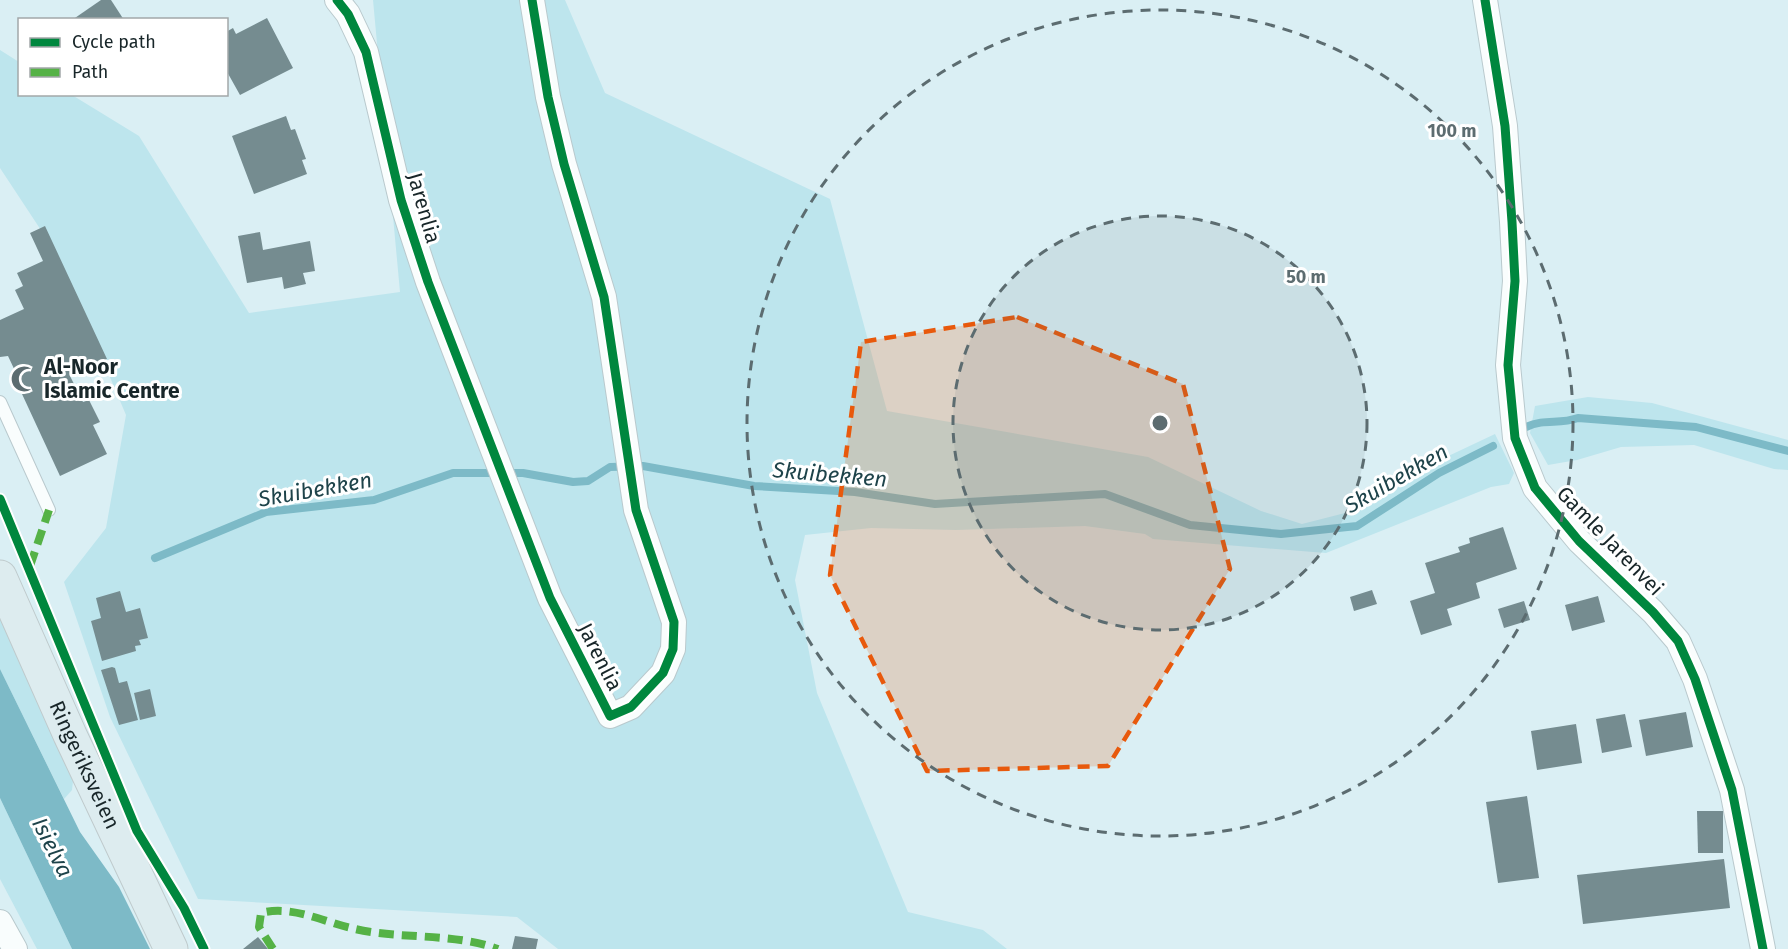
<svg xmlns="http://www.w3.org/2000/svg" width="1788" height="949" font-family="'Fira Sans',sans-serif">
<rect width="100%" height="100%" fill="#daeff4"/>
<g fill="#bde5ed">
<polygon points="373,0 565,0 605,93 830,199 887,411 1148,457 1261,511 1302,524 1353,511 1442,459 1495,434 1514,473 1509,484 1491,487 1326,553 1153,539 1145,534 1085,526 956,530 871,528 805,535 795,580 817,693 908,912 983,930 1007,949 558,949 517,917 198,899 110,717 64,582 106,528 126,415 60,259 0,168 0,50 19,62 20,94 72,95 139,136 249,313 400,292"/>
<polygon points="1588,397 1652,403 1788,440 1788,470 1774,469 1694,445 1621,447 1577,460 1548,465 1530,433 1535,406"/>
<polygon points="0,616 73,781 72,790 64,799 0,669"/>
<polygon points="0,798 72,949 37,949 0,879"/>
</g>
<polygon fill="#7dbac7" points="0,669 80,832 119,887 150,949 72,949 0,798"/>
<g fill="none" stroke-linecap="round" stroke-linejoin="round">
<g stroke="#7dbac7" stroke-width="8">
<path d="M1526,427c20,-9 32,-2 52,-9l118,9 92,24"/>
<polyline points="155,558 266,512 374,500 453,473 523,473 573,482 588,481 610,467 643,466 754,486 855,492 935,504 1105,494 1190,525 1281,534 1357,526 1439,473 1493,446"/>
</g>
</g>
<g fill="#758c90">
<polygon points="101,0 111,0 124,20 72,20"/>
<polygon points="267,18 293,68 240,95 226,70 226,32 233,28 236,34"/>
<polygon points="286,116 291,130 295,129 306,159 302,160 307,174 254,194 232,136"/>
<polygon points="45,226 107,359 70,376 83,402 89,400 100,422 93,425 107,454 60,476 22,394 25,392 8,356 0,357 0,320 24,309 15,290 23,286 17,273 43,261 30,233"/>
<polygon points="260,232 263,250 310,241 315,271 303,273 306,284 284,289 282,277 247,283 238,236"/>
<polygon points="1503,527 1517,569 1476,583 1480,598 1447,609 1452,625 1421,635 1410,601 1435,593 1425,563 1460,552 1458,547 1470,543 1469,538"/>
<polygon points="1372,590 1377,604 1354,611 1350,597"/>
<polygon points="120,591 126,612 140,608 148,638 139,640 141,645 135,646 136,651 102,661 91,621 101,618 96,598"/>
<polygon points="1598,596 1605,622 1572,631 1565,605"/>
<polygon points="1524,601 1530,620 1504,628 1498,609"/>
<polygon points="112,667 115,668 119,683 127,681 138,720 119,725 101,670"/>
<polygon points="150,689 156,716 140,720 134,693"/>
<polygon points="1686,712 1693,747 1646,756 1639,720"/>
<polygon points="1625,714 1632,747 1602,753 1596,719"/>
<polygon points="1576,724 1582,763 1537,770 1531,731"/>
<polygon points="1527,796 1539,878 1498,883 1486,802"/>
<polygon points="1697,811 1723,811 1723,853 1698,853"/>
<polygon points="1724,859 1730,908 1583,924 1577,875"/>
<polygon points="515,936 538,939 536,949 512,949"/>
<polygon points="258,937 268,949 243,949"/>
</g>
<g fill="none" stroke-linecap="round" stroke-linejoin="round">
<g stroke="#b9c9cd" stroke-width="14">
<polyline id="service" points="0,402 49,510"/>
</g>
<g stroke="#b9c9cd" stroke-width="26">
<g id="minor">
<polyline points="337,0 348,14 366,52 401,200 428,282 550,598 610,716 631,707 663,673 673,649 674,622 636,510 604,297 564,164 548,97 532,0"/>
<polyline points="1485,0 1505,126 1512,222 1515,281 1508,365 1515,438 1535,488 1579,541 1653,612 1678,641 1695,679 1732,790 1763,949"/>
<polyline points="0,922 15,949"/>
</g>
</g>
<g stroke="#bfcacc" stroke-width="35">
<g id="primary">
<path id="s1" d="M0,577l70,158 101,214"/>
</g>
</g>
<use href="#service" stroke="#f9fdfd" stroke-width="12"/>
<use href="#minor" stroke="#f9fdfd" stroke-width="24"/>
<use href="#primary" stroke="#ddecef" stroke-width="33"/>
<g stroke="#55b246" stroke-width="8" stroke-dasharray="15 8" stroke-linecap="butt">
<polyline points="30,566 49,510"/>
<path d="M273,949l-14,-22 2,-14c29,-8 61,8 90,15 47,12 101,4 147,21"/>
</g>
<g stroke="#fff" stroke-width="13">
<g id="cycleway">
<polyline points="337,0 348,14 366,52 401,200 428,282 550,598 610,716 631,707 663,673 673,649 674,622 636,510 604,297 564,164 548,97 532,0"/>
<polyline points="1485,0 1505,126 1512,222 1515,281 1508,365 1515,438 1535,488 1579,541 1653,612 1678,641 1695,679 1732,790 1763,949"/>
<polyline points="0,499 137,831 184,908 204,949"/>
</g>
</g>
<use href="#cycleway" stroke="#00873e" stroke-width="9"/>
</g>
<path fill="#e8590c" fill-opacity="0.2" stroke="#e8590c" stroke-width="4.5" stroke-dasharray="12 8" stroke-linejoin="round" d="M1017,317l166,67 47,185 -122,197 -181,5 -97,-196 31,-233z"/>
<circle cx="1160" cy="423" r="207" fill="#5c6c70" fill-opacity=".12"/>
<g fill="none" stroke="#5c6c70" stroke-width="3" stroke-dasharray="10 8">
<circle cx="1160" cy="423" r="207"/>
<circle cx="1160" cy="423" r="413"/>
</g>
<defs>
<g id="mosque-bare" transform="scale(2.07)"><path d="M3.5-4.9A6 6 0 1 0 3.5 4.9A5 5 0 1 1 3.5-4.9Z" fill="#5c6c70" stroke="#fff" stroke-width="2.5" paint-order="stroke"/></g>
</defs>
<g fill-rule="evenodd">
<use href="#mosque-bare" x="24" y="379"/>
</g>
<g text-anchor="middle" stroke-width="6" stroke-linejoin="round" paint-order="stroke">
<g font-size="21" fill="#182629" stroke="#fff">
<text transform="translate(424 208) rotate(74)" y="7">Jarenlia</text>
<text transform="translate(1610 541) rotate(46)" y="7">Gamle Jarenvei</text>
<text transform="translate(600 657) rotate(63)" y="7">Jarenlia</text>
<text dy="7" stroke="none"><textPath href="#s1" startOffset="206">Ringeriksveien</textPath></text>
</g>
<g font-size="21" font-weight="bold" fill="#182629" stroke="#fff" text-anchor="start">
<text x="44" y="374">Al-Noor<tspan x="44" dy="24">Islamic Centre</tspan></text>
</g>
<g font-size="22" font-style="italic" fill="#1e434a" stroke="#fff">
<text transform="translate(830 474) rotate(5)" y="8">Skuibekken</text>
<text transform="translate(1396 478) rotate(-30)" y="8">Skuibekken</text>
<text transform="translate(315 489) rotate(-10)" y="8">Skuibekken</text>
<text transform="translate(53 847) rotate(63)" y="8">Isielva</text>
</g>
</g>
<circle cx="1160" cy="423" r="9" fill="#5c6c70" stroke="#fff" stroke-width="3"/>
<g font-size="18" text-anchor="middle" font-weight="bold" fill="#5c6c70" stroke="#fff" stroke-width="6" stroke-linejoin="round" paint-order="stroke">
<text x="1452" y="137">100 m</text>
<text x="1306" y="283">50 m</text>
</g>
<rect x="18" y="18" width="210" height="78" fill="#ffffff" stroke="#a3a8a9" stroke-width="1.5"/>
<rect x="30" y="38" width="30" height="9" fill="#00873e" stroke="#a3a8a9" stroke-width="1.5"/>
<text x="72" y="48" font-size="18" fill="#182629">Cycle path</text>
<rect x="30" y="68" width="30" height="9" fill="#55b246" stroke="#a3a8a9" stroke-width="1.5"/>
<text x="72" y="78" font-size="18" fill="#182629">Path</text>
</svg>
